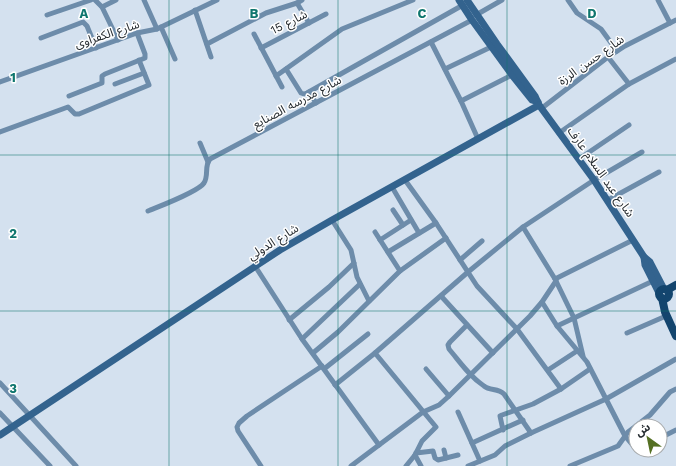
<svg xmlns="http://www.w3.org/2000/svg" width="676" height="466" font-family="'Work Sans','Noto Sans Arabic',sans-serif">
<rect width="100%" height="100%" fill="#d4e1ef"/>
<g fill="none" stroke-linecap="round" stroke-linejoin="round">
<g stroke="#6d8caa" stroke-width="5">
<polyline points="95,0 102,7 118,40"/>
<polyline points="144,0 157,29"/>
<polyline points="568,0 577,13 601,29 617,51"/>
<polyline points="658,0 670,23"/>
<polyline points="297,3 309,23"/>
<polyline points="102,7 116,0"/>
<polyline points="195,10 211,57"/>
<polyline points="47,15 91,0"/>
<polyline points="476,15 502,0"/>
<polyline points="161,27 175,59"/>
<polyline points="254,34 282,87"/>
<polyline points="41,38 83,22 87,26 96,48"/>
<polyline points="431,42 461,101 478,139"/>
<polyline points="207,44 266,13 297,3 302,0"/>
<polyline points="261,48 326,14"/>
<polyline points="608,57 629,84"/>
<polyline points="286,69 301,93 304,94 307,93 463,5"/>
<polyline points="445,69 491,47"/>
<polyline points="276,76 342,29 413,0"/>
<polyline points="0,82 137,33 157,29 217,0"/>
<polyline points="115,84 144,73"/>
<polyline points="309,92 316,103"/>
<polyline points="69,96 102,83 102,76 105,74 145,58 145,54 137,33"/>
<polyline points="461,101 512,75"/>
<polyline points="542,108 608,57 625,46 676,20"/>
<polyline points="0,132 68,107 75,114 79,114 149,85 139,60"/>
<polyline points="559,133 629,84 676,59"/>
<polyline points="200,143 208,162"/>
<polyline points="579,159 629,125"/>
<polyline points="405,180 436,223 477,286 517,329 561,389"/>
<polyline points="392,187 419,233"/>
<polyline points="608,200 659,172"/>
<polyline points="393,210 403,225"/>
<path d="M148,211c12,-5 50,-19 56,-28 5,-8 0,-17 6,-24l262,-139"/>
<polyline points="332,220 351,250 357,277 369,301"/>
<polyline points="523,227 555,279 574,318 583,356"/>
<polyline points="375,232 400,271"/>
<polyline points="380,240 411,220"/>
<polyline points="388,252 436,223"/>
<polyline points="460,260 482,241"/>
<polyline points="255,266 302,339 379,445"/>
<polyline points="555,279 633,240"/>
<polyline points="441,296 493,353"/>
<polyline points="542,302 557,326 587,362 606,399 676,359"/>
<polyline points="289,320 329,287 354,263"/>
<path d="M467,325l-17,17 -2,3 1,4c11,13 21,28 35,37 6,5 14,2 20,8l27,39"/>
<polyline points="557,326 653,281"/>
<polyline points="627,333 666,316"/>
<polyline points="302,339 360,284"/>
<polyline points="313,353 338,332 400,271 446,238"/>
<polyline points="375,353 436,427 422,441 415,455 406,466"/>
<polyline points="324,369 368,334"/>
<polyline points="426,369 449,396"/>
<polyline points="548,370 577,351"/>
<polyline points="0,383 76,466"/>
<polyline points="335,385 375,353 468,272 523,227 594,180 642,152"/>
<polyline points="458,412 480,461"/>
<polyline points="0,413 50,466"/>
<polyline points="636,426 650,415 670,392 676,389"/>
<polyline points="503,430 500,416 502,415 533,404 561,389 590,369"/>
<polyline points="660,438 676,430"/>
<polyline points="472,443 523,420"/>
<polyline points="444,450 446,458"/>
<polyline points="416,453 433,451 435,458 438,460 458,455"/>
<polyline points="415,455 421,466"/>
<polyline points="261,466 238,431 237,427 239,423 247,416 322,366"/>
<polyline points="351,466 423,412 439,405 449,396 530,316 542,302 556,281"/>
<polyline points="468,466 495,455 505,446 531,433 606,399 625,436 636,449"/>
<polyline points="570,466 618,446 628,432 636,426"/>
</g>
<g stroke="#33638e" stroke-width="7">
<polyline points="459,0 472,20 512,75 532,100 538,102"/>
<polyline points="467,0 497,44 535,96 539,105 594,180 644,257 650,262 664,289"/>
<polyline points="644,257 645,265 659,293"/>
<polyline points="0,435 280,250 332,220 539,105"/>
</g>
<g stroke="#13456e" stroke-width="8">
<circle cx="664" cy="294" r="5"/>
<polyline points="667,290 676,285"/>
<polyline points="662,298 665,312 676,336"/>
</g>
</g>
<path fill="none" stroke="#0f766e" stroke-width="1" stroke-opacity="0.55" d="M169,0v466M338,0v466M507,0v466M0,155h676M0,311h676"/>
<g text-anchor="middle" stroke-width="3" stroke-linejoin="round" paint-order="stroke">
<g font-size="12" fill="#242a2f" stroke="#fff">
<text transform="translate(289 22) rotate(-27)" y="4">شارع 15</text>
<text transform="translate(107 34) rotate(-18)" y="4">شارع الكفراوى</text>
<text transform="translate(591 60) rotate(-35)" y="4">شارع حسن الرزة</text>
<text transform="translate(297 102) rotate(-28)" y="4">شارع مدرسه الصنايع</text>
<text transform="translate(601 172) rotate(55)" y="4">شارع عبد السلام عارف</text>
<text transform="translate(273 242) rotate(-32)" y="4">شارع الدولي</text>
</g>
</g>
<g font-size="13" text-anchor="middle" font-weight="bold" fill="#0f766e" stroke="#fff" stroke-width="3" stroke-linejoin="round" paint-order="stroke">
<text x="84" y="18">A</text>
<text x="254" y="18">B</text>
<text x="422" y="18">C</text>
<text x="592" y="18">D</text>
<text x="13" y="82">1</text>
<text x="13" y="238">2</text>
<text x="13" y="393">3</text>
</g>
<g transform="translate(648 438) rotate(327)"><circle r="19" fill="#ffffff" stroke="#a7aaac"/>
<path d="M0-3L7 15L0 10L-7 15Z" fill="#557023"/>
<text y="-6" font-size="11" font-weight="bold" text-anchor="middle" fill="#242a2f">ش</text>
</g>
</svg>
